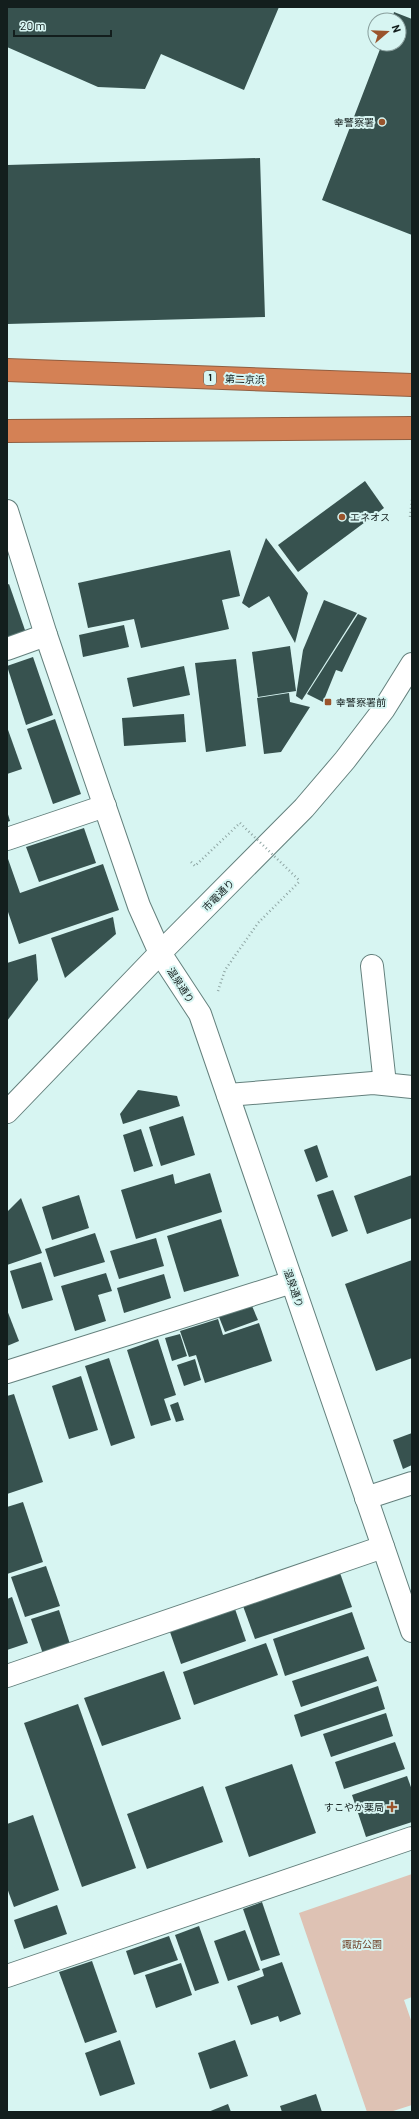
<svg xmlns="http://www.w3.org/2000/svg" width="419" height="2119" font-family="Barlow,'Noto Sans JP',sans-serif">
<rect width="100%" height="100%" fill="#d7f5f2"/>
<polygon fill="#dec2b4" points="412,1874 412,1997 404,2000 412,2023 412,2105 390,2112 367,2112 299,1913"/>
<g fill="#37524f">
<polygon points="7,7 279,7 244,90 161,54 145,89 98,87 7,47"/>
<polygon points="394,12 412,19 412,235 322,200 382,44 399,44 399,20 392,20"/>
<polygon points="260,158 265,317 7,324 7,165"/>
<polygon points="365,481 384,508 298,572 278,545"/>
<polygon points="266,538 308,593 295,643 269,596 249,608 242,603"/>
<polygon points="230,550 240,596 222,600 229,629 141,648 134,619 88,628 78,583"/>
<polygon points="9,584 26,633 7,640 7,585"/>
<polygon points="324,600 357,613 302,700 296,696 303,650"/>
<polygon points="358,614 367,618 342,672 336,670 323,702 307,694"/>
<polygon points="124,625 129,647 83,657 79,635"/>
<polygon points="290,646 296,691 258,697 252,652"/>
<polygon points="33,657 53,715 26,725 7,666"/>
<polygon points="236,659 246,746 206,752 195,663"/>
<polygon points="184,666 190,695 133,707 127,678"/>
<polygon points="289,693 290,702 310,707 281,752 264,754 257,698"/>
<polygon points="184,714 186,742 124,746 122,718"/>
<polygon points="55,719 81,794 53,804 27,729"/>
<polygon points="7,727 22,769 7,774"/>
<polygon points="7,811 10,821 7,822"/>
<polygon points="84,828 96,863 39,882 26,847"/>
<polygon points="7,856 20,893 103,864 119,910 19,944 7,909"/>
<polygon points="113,917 116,934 65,978 51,938"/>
<polygon points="36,954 38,980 7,1021 7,963"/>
<polygon points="138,1090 177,1096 180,1106 123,1124 120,1114"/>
<polygon points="183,1116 195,1155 161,1166 149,1127"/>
<polygon points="141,1129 153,1166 134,1172 123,1135"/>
<polygon points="317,1145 328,1177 316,1182 304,1150"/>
<polygon points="210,1173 222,1212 136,1239 121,1190 173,1174 175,1184"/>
<polygon points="412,1175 412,1218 367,1234 354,1196"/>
<polygon points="333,1190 348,1231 332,1237 317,1195"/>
<polygon points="79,1195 89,1228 52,1240 42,1207"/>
<polygon points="21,1198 42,1253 7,1265 7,1212"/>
<polygon points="221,1219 239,1276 184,1292 167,1236"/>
<polygon points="95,1233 105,1262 54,1277 45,1249"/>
<polygon points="156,1238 164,1266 119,1279 110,1251"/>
<polygon points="412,1260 412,1358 376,1371 345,1284"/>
<polygon points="41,1262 53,1300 22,1309 10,1271"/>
<polygon points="106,1273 112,1291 98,1295 106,1321 75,1331 61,1286"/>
<polygon points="164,1274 171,1298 124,1313 117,1288"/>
<polygon points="252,1306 258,1320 225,1332 219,1317"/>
<polygon points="7,1310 19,1341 7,1346"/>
<polygon points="218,1319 223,1335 259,1323 272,1361 205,1383 196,1355 189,1357 180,1331"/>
<polygon points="180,1334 187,1356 172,1361 165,1338"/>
<polygon points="158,1339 176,1395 164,1399 171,1420 151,1426 127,1350"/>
<polygon points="109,1358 135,1438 111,1446 85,1366"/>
<polygon points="195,1359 201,1380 184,1386 177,1365"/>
<polygon points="81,1376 98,1430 69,1439 52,1386"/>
<polygon points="14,1394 43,1482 7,1494 7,1396"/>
<polygon points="178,1402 184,1420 176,1422 170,1405"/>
<polygon points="412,1433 412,1465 403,1469 393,1440"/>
<polygon points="23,1502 43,1562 7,1574 7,1507"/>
<polygon points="46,1566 60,1606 25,1617 11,1577"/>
<polygon points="340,1573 352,1607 255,1639 243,1606"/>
<polygon points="12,1597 28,1643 7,1650 7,1599"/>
<polygon points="235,1609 246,1641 181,1664 170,1632"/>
<polygon points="59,1610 70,1644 43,1654 31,1619"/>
<polygon points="352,1612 365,1649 285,1676 273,1639"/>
<polygon points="266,1643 278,1675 194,1705 183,1672"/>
<polygon points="368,1656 377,1681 301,1707 292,1681"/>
<polygon points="164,1671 181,1719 102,1746 84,1698"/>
<polygon points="378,1686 385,1709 301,1737 294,1715"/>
<polygon points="78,1704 136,1868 82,1887 24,1723"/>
<polygon points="386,1713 393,1736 331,1757 323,1734"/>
<polygon points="395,1742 405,1769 344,1789 335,1762"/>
<polygon points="292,1764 316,1833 249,1857 225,1787"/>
<polygon points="407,1776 412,1790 412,1822 366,1837 352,1795"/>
<polygon points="203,1786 223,1842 147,1869 127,1814"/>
<polygon points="33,1815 59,1890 14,1907 7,1888 7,1824"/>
<polygon points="262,1902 280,1955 261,1961 243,1909"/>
<polygon points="57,1905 67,1934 24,1949 14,1920"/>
<polygon points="199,1926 219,1983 195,1991 175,1935"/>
<polygon points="245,1930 260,1970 228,1981 214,1941"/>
<polygon points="169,1936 178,1960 134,1975 126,1951"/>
<polygon points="92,1961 117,2032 85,2043 59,1972"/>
<polygon points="282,1962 301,2014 280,2022 278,2016 251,2025 237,1986 264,1976 262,1969"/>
<polygon points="181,1963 192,1995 156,2008 145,1975"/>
<polygon points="120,2040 135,2084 100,2096 85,2053"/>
<polygon points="235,2040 248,2076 210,2089 198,2053"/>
<polygon points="316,2094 322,2112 282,2112 280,2106"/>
<polygon points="228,2104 231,2112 208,2112"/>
</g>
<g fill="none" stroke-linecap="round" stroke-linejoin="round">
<g stroke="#64807d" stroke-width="24">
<g id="minor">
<polyline points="7,511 46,635 139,906 160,953 200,1014 412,1631"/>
<polyline points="7,649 46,635"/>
<polyline points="7,839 105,806"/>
<polyline points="372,966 385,1084"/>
<polyline points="228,1095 373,1083 412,1087"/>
<polyline points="7,1112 160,953 304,808 345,760 384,709 412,664"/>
<polyline points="7,1372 292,1282"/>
<polyline points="366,1498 412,1483"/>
<polyline points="7,1676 383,1547"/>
<polyline points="7,1976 412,1838"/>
</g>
</g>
<g stroke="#905e41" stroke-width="24">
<g id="highway">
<polyline points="7,370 412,385"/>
<polyline points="7,431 412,428"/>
</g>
</g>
<g stroke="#8ea5a3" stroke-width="2.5" stroke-dasharray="1 3" stroke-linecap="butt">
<polyline points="412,500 410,517 412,517"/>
<polyline points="191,862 195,866 240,823"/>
<polyline points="218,991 225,970 258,923 300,881"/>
</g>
<use href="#minor" stroke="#fff" stroke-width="22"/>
<use href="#highway" stroke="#d48155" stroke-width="22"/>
<polyline stroke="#8ea5a3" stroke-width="2.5" stroke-dasharray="1 3" stroke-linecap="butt" points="240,823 300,881"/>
</g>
<g fill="#9a542c" stroke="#d7f5f2" stroke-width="1.5">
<circle cx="382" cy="122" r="4"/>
<circle cx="342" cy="517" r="4"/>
<rect x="324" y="698" width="8" height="8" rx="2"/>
<path d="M390 1801h4v4h4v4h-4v4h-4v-4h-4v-4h4z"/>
</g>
<g text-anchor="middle" stroke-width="4" stroke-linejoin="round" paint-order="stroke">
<rect fill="#d7f5f2" stroke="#4e5e5d" stroke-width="1" x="204" y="371" width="12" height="14" rx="3"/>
<g font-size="9" font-weight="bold" fill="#131e1d">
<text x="210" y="381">1</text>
</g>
<g font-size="10" fill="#131e1d" stroke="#d7f5f2" text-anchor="end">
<text x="374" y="126">幸警察署</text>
<text x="350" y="521" text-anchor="start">エネオス</text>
<text x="336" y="706" text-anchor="start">幸警察署前</text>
<text x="384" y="1811">すこやか薬局</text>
</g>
<g font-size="10" fill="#131e1d" stroke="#d7f5f2">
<text transform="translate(245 379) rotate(2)" y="4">第二京浜</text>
<text transform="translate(218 895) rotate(-45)" y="4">市電通り</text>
<text transform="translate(181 985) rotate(57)" y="4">温泉通り</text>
<text transform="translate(294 1288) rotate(71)" y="4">温泉通り</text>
</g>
<g font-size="10" fill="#6f3f25" stroke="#d7f5f2">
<text x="362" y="1948">諏訪公園</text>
</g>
</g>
<rect width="419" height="2119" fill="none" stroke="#131e1d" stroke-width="16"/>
<g transform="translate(387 32) rotate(71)"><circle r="19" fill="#d7f5f2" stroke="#899f9d"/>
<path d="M0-3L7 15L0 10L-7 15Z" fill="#9a542c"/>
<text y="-6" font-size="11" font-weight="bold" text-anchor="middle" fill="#131e1d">N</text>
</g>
<path d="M14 30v6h97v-6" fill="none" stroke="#131e1d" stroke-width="2"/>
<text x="20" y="30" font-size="12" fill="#131e1d" stroke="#d7f5f2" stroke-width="3" paint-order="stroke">20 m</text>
</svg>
